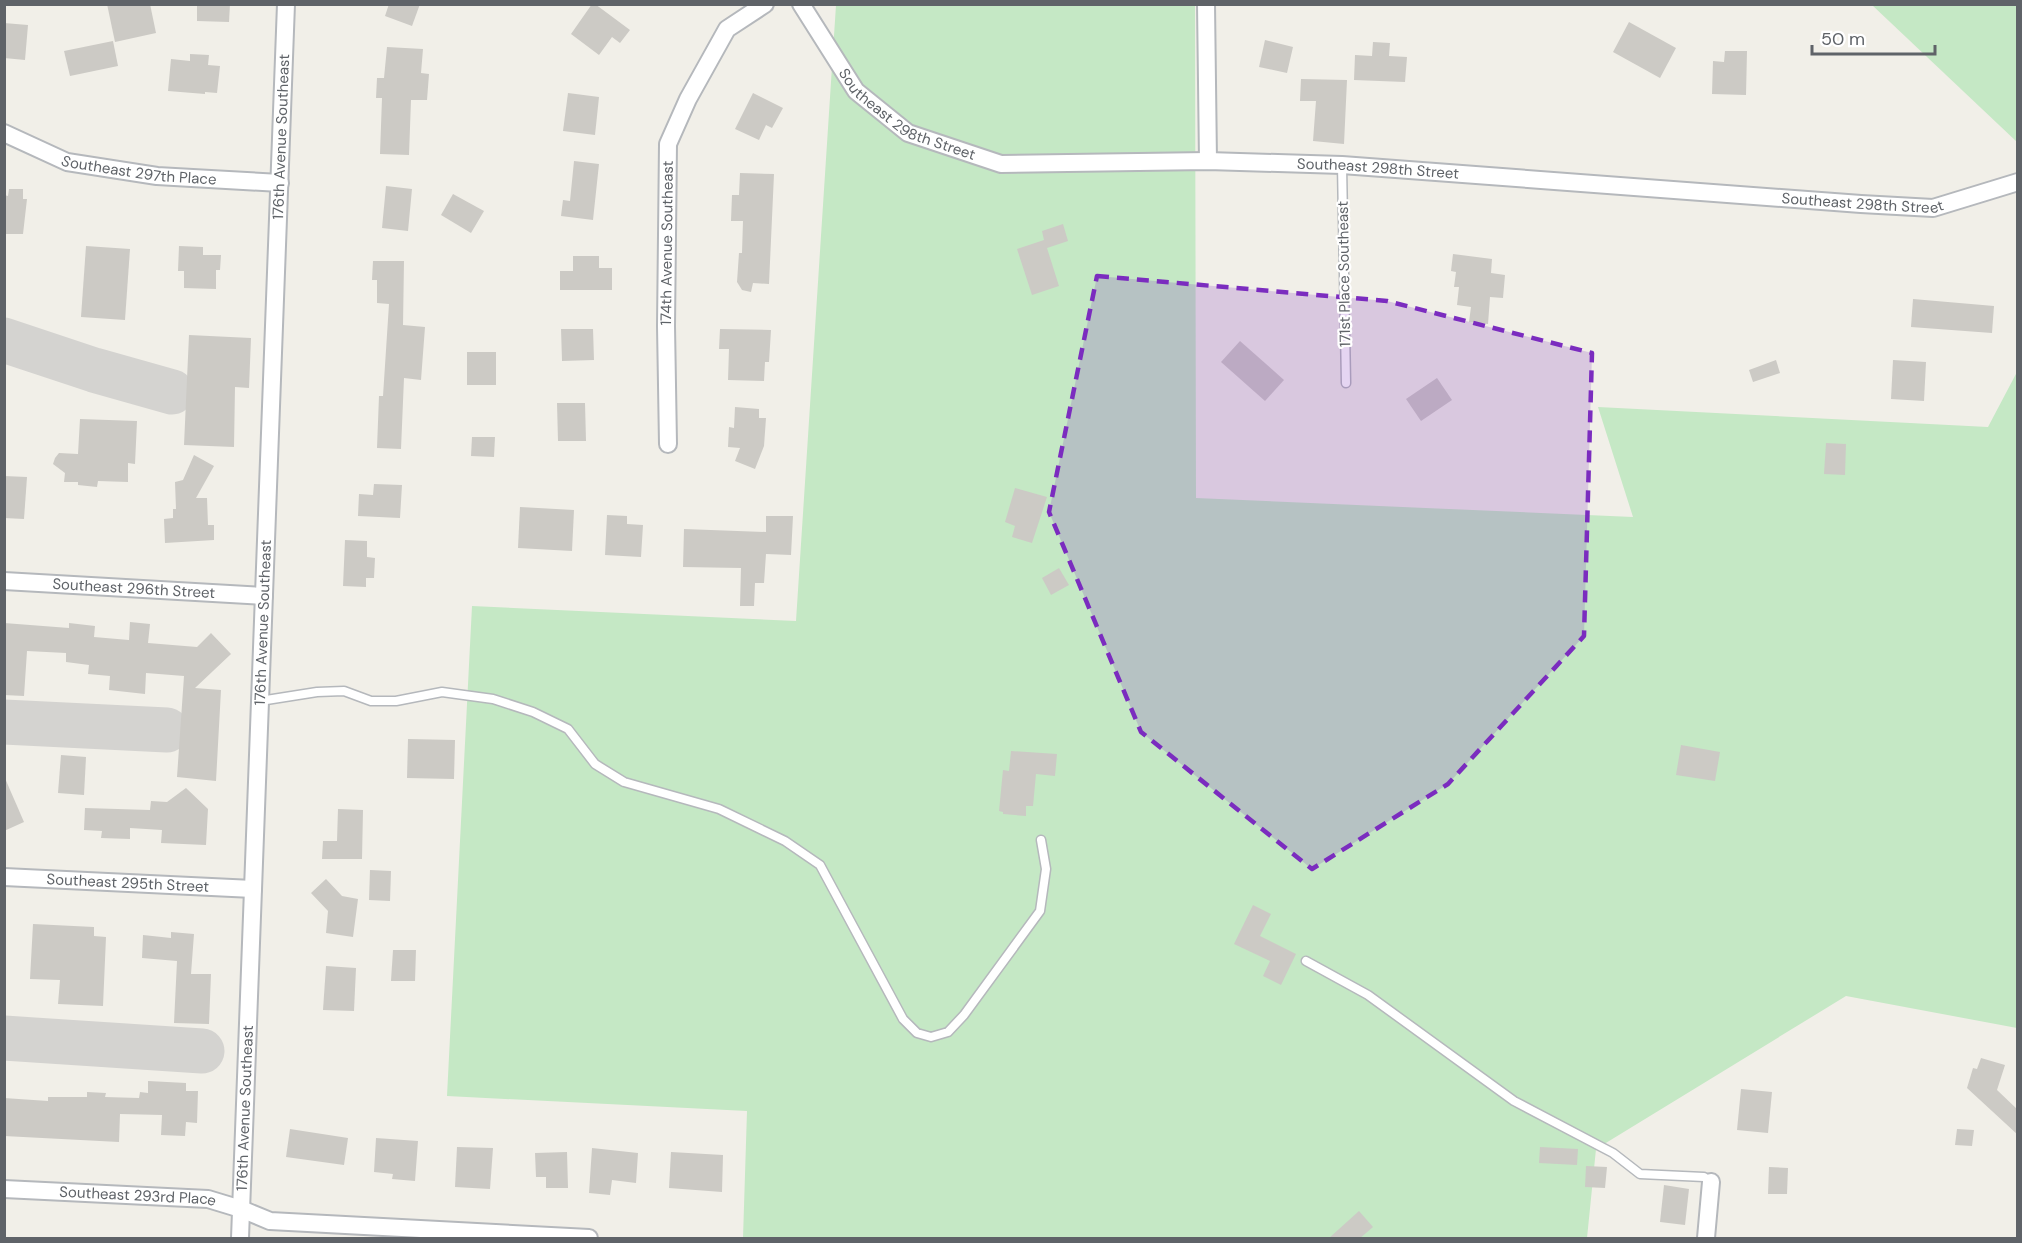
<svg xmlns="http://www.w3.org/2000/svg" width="2022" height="1243" font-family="'DM Sans',sans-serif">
<rect width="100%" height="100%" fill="#f1efe8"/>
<g fill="#c5e8c5">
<polygon points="836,5 1195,5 1196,498 1633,517 1598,407 1988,427 2017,372 2017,1028 1846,996 1596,1149 1587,1238 743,1238 747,1111 447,1096 472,606 796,621"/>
<polygon points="1872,5 2017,5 2017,142"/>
</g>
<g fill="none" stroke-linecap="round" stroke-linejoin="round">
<g stroke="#d4d3d0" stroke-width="45">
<polyline points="4,340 94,370 172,392"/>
<polyline points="4,722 167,730"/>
<polyline points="4,1038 202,1051"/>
</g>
</g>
<g fill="#cccac5">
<polygon points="107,4 150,4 156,33 115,42"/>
<polygon points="197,4 230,4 229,22 197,21"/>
<polygon points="389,4 420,4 412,26 385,16"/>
<polygon points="592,4 595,4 630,30 620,43 612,37 599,55 571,34"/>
<polygon points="1629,22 1676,48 1660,78 1613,52"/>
<polygon points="4,23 28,25 25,60 4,58"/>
<polygon points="1265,40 1293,47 1287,73 1259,67"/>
<polygon points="113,41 118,66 70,76 64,51"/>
<polygon points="1373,42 1390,43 1389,56 1407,57 1405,82 1354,80 1355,55 1372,56"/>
<polygon points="387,47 423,49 421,73 429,74 427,100 411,100 409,155 380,154 382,98 376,98 377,78 384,78"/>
<polygon points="1725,51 1747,51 1746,95 1712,94 1713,61 1724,62"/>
<polygon points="190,54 209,55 208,65 220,66 217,93 205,92 205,94 168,91 171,59 190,61"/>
<polygon points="1301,79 1347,80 1344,144 1313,141 1316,101 1300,101"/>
<polygon points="568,93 599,97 595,135 563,131"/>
<polygon points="753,93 783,108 772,128 766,125 759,140 735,129"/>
<polygon points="574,161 599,164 593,220 561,216 563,200 570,201"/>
<polygon points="740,173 774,174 769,284 753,283 751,292 742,290 737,282 739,253 742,253 743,221 731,221 732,195 739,195"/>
<polygon points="386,186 412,189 408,231 382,228"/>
<polygon points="9,189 23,189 23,199 27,199 23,234 4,234 4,195 8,196"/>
<polygon points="453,194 484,211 471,233 441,215"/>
<polygon points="1063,224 1068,241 1047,248 1059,286 1032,295 1017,249 1044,240 1042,231"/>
<polygon points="86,246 130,249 125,320 81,317"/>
<polygon points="179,246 203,247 203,255 221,255 220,270 216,270 216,289 184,288 184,271 178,271"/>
<polygon points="1453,254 1492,259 1491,273 1505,275 1503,298 1490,297 1488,324 1469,322 1471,307 1457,305 1459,287 1454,287 1456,272 1451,271"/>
<polygon points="573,256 599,256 599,268 612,268 612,290 560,290 560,271 573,271"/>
<polygon points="373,261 404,261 403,325 425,327 421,380 404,378 401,449 377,448 379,396 383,396 389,304 377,303 377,280 372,280"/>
<polygon points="1913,299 1994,306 1992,333 1911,327"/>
<polygon points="561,329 593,329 594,360 562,361"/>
<polygon points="720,329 771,330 769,362 765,362 764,381 728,380 729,349 719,349"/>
<polygon points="189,335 251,338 249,388 235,387 234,447 184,445"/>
<polygon points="1240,341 1284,380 1265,401 1221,362"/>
<rect x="467" y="352" width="29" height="33"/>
<polygon points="1776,360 1780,373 1753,382 1749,370"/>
<polygon points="1893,360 1926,362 1924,401 1891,399"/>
<polygon points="1437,378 1452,400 1421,421 1406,399"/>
<polygon points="557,403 585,403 586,441 558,441"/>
<polygon points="735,407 759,409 759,418 766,418 764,446 755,469 735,461 740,448 728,447 729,427 734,428"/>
<polygon points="80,419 137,421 135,464 128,463 128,482 98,481 97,487 78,485 78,482 64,482 65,473 53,464 55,458 59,453 78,454"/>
<polygon points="472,437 495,437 494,457 471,456"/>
<polygon points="1826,443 1846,444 1845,475 1824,474"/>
<polygon points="194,455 214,466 196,498 207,498 208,525 214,525 214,540 165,543 164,519 173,518 173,509 176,509 175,482 183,480"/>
<polygon points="4,476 27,477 24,519 4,518"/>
<polygon points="374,484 402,485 400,518 358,516 359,494 373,495"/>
<polygon points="1015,488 1047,497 1032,543 1012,537 1015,526 1005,522"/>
<polygon points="520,507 574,510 572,551 518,548"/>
<polygon points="607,515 627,516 627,524 643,525 641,557 605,555"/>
<polygon points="766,516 793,516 791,555 766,554 764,583 755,583 754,606 740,606 741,568 683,567 684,529 766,532"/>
<polygon points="345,540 367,541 367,557 375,558 374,578 366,578 366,587 343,586"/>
<polygon points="1059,568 1069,585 1051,595 1042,578"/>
<polygon points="130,622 150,624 148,643 197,647 211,633 231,654 195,688 221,690 216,781 177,777 184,676 146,673 145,694 109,690 110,676 88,674 89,665 66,662 66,653 27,651 24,696 4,695 4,623 69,628 69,623 95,626 94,637 129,640"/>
<polygon points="408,739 455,740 454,779 407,778"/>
<polygon points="1681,745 1720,752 1715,781 1676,775"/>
<polygon points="1011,751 1057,754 1055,776 1036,774 1033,806 1026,806 1026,816 1003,814 1003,812 999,811 1003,770 1009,771"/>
<polygon points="61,755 86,757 84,795 58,793"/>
<polygon points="4,776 24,822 4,831"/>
<polygon points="186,788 208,809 206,845 161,843 162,830 130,828 130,839 101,838 102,831 84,830 85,808 150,810 151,801 167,802"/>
<polygon points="338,809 363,810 362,859 322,859 323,841 337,841"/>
<polygon points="370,870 391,871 390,901 369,900"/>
<polygon points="326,879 342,896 358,899 353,937 326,933 328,911 311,893"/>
<polygon points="1253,905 1271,914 1260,936 1296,954 1281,985 1263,976 1270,961 1234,944"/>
<polygon points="33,924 94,927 94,936 106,937 103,1006 58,1004 60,980 30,979"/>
<polygon points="171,932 194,934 191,974 211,974 209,1024 174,1023 177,961 142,958 143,935 171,938"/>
<polygon points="393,950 416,950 415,981 391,981"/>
<polygon points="326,966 356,968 354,1011 323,1010"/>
<polygon points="1981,1058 2005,1065 1997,1090 2018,1110 2018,1135 1967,1088 1973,1068 1977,1069"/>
<polygon points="148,1081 186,1083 186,1091 198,1091 197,1123 186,1122 185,1136 161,1135 162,1115 120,1114 119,1142 4,1136 4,1098 48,1101 48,1097 87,1097 87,1092 106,1093 105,1097 139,1098 140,1092 148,1093"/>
<polygon points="1741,1089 1772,1092 1768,1133 1737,1130"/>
<polygon points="290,1129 348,1138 344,1165 286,1157"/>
<polygon points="1957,1129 1974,1130 1972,1146 1955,1145"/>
<polygon points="376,1138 418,1141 415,1181 392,1179 393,1174 374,1172"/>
<polygon points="457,1147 493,1148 490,1189 455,1187"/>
<polygon points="1540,1147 1578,1149 1577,1165 1539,1163"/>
<polygon points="592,1148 638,1153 636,1183 612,1180 610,1195 589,1193"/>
<polygon points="567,1152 568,1188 546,1188 546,1177 536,1177 535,1153"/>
<polygon points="671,1152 723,1155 722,1192 669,1188"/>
<polygon points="1586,1166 1607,1167 1605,1188 1585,1187"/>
<polygon points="1769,1167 1788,1168 1787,1194 1768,1194"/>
<polygon points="1664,1185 1689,1189 1685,1225 1660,1222"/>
<polygon points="1359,1211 1373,1227 1359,1239 1328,1239"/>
</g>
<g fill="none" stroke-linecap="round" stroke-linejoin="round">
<g stroke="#b5b8bc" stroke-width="11">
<g id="service">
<polyline points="1342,165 1346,383"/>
<polyline points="260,701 317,692 344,691 371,701 396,701 442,692 493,699 533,712 568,729 595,764 624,782 719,809 785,841 820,865 903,1019 917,1033 931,1037 948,1032 964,1015 1040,911 1046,869 1041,840"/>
<polyline points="1306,961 1368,995 1514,1101 1613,1153 1640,1174 1704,1177 1711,1182"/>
</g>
</g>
<g stroke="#b5b8bc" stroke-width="20">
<g id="minor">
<path id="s1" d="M801,4l55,87 52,42 93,31 207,-3 134,4 519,39 72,4 85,-26"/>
<polyline points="1206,4 1208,161"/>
<path id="s2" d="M4,133l63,29 90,14 123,7"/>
<path id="s3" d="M668,444l-2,-118 2,-182 20,-45 39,-70 38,-25"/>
<path id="s4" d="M4,581l260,15"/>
<path id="s5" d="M4,877l249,12"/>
<path id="s6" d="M4,1189l204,10 33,10 29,12 319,17"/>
<path id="s7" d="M240,1238l46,-1234"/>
<polyline points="1706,1238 1711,1182"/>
</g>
</g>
<use href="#service" stroke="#fff" stroke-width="8"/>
<use href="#minor" stroke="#fff" stroke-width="16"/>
</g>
<path fill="#7b2cbf" fill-opacity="0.2" stroke="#7b2cbf" stroke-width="4.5" stroke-dasharray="12 8" stroke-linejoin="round" d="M1097,276l290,25 205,52 -8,283 -136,148 -136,85 -171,-137 -92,-220z"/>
<g text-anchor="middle" stroke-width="4.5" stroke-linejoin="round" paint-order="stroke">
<g font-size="15" fill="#5f6368" stroke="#fff">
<text dy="5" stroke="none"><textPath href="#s1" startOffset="159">Southeast 298th Street</textPath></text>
<text dy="5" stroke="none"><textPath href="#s7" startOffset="1102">176th Avenue Southeast</textPath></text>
<text dy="5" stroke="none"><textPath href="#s2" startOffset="142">Southeast 297th Place</textPath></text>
<text dy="5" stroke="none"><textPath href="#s1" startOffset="645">Southeast 298th Street</textPath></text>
<text dy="5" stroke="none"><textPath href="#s1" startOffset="1131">Southeast 298th Street</textPath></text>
<text dy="5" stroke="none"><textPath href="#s3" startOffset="201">174th Avenue Southeast</textPath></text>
<text transform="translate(1344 274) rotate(-91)" y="5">171st Place Southeast</text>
<text dy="5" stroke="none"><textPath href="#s4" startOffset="130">Southeast 296th Street</textPath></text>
<text dy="5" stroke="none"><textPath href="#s7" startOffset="616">176th Avenue Southeast</textPath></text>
<text dy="5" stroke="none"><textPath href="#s5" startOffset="124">Southeast 295th Street</textPath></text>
<text dy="5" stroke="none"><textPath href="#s7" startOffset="130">176th Avenue Southeast</textPath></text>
<text dy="5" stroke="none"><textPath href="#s6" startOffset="134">Southeast 293rd Place</textPath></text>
</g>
</g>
<rect width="2022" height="1243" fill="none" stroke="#5f6368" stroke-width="12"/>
<path d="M1812 45v9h123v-9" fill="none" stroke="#5f6368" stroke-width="3"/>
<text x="1821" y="45" font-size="18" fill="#5f6368" stroke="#ffffff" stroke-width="4.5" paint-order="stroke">50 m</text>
</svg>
